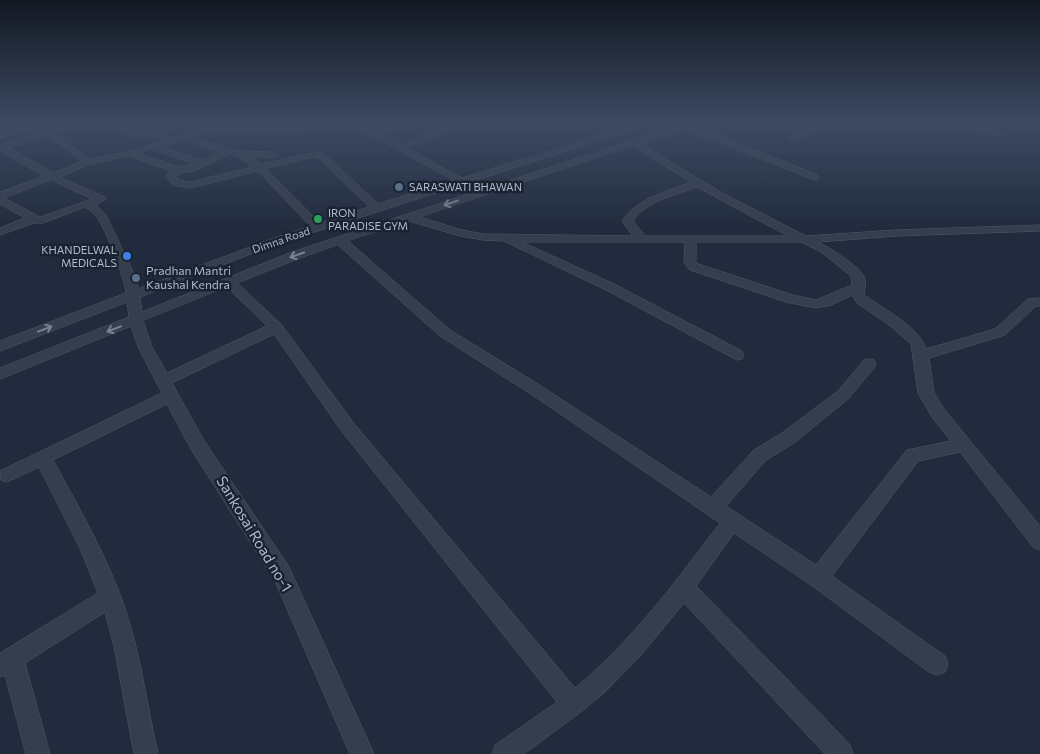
<svg xmlns="http://www.w3.org/2000/svg" width="1040" height="754" font-family="Commissioner,sans-serif">
<rect width="100%" height="100%" fill="#212b3d"/>
<g fill="none" stroke-linecap="round" stroke-linejoin="round">
<g stroke="#505868" stroke-width="1">
<g id="minor">
<path d="M25,122l14,1 11,7 20,-8h12l-27,12 36,25 39,-8 33,-10c-15,-8 -33,0 -46,-13l7,-6h10l-7,6 9,4 22,1 14,5 11,-3 7,-5 -32,-8 28,2 1,-2h8l-2,3 5,2h97l26,-5h17l-43,11h-97l-7,4 47,14 35,1 5,3 -5,3 -23,-2 11,8 57,-12 8,3 52,49 75,-24 -105,-58h11l16,9 23,-9h12l-28,12 18,11 56,-23h12l-61,26 55,30 182,-56h13l-383,123 -134,52 2,15 150,-60 396,-130h13l-7,4 124,49v4h-6l-127,-50 -44,15 81,49 84,43 90,-6 144,-5v6l-144,5 -78,6c11,6 43,24 47,37 1,5 0,10 -1,16l3,2c17,12 53,31 59,52l69,-20 33,-30 12,-1v8h-4l-31,29 -76,23 5,35 10,16 96,117v24l-7,-3 -73,-95 -42,9 -86,115 113,80 3,8 -3,8 -8,3 -8,-3 -118,-87 -77,-52 -38,53 119,122 35,37 3,9h-28l-141,-151 -43,52 -37,38 -22,18 -58,43h-32l3,-9 62,-43 -217,-273 -66,-95 -102,49 31,56 86,128 85,187h-24l-75,-173 -84,-132 -24,-45 -114,56c26,48 54,96 72,148 16,48 22,98 33,146h-24l-20,-108 -9,-34 -80,51 25,91h-24l-21,-79 -5,2v-24l98,-60 -18,-45 -41,-81 -32,15 -6,-2 -1,-9 162,-78 -24,-46 -7,-21 -131,53v-11l129,-51 -2,-15 -127,49v-10l126,-48c-2,-17 -20,-62 -29,-76 -3,-4 -8,-8 -12,-10l-42,16h-9l-34,12v-7l25,-10 -25,-14v-12l44,-16 -44,-25v-6l42,-13 -8,-4 -34,10v-6l28,-7zM48,136l34,25 -29,12 -43,-25zM184,140v1l37,11 -19,8 -40,-13zM633,146l58,36c-25,10 -54,16 -69,39l11,15 -150,-2 -21,-4 -42,-13zM152,149l42,15 -15,3 -41,-14zM231,154l6,2 15,11 -62,15 -10,-2 -4,-4 5,-3 12,-2zM129,156l42,15 -6,5 8,9 17,3 68,-17 52,55 -44,15 -128,48 -1,-9 -31,-65 -10,-10 10,-6 -1,-2 -45,-20 28,-12zM314,157l6,2 49,48 -49,16 -54,-54zM52,180l40,19 -52,18 -36,-19zM697,187l91,49h-143l-12,-15c12,-20 44,-26 64,-34zM409,221l51,15 23,4 21,1 102,49 131,70 5,-1 2,-4 -2,-4 -128,-67 -92,-42h163l-1,21 6,7 96,32 30,6 15,-3 21,-10 5,8 32,22 22,19 7,49 14,24 19,24 -44,9 -91,115 -90,-59 40,-46 28,-17 54,-44 26,-31 2,-4 -2,-4 -5,-1 -5,1 -26,31 -56,42 -28,17 -43,47 -170,-111 -91,-56 -102,-89zM697,242h104l20,10 30,24 1,9 -36,15 -23,-5 -95,-31 -2,-2zM338,245l102,91 91,58 189,129c-44,58 -88,118 -145,165l-223,-267 -71,-97 -44,-41 63,-25zM227,287l40,39 -100,47 -15,-26 -9,-26z"/>
<polygon points="820,122 831,122 796,141 790,141 789,139"/>
<polygon points="948,122 964,122 1001,132 997,135"/>
</g>
</g>
<use href="#minor" fill="#353e4d" fill-rule="evenodd"/>
</g>
<defs><path id="oneway-shaft" d="M-6 0H5M1.5-3L5.5 0L1.5 3" fill="none" stroke-width="1.6" stroke-linecap="round" stroke-linejoin="round" transform="scale(1.25)"/></defs>
<g stroke="#798191">
<use href="#oneway-shaft" transform="translate(451 203) rotate(161)"/>
<use href="#oneway-shaft" transform="translate(297 255) rotate(161)"/>
<use href="#oneway-shaft" transform="translate(45 329) rotate(-21)"/>
<use href="#oneway-shaft" transform="translate(114 329) rotate(159)"/>
</g>
<linearGradient id="sky" x2="0" y2="1"><stop stop-color="#121822"/><stop offset="0.54" stop-color="#3d4a62"/><stop offset="1" stop-color="#3d4a62" stop-opacity="0"/></linearGradient>
<rect width="1040" height="228" fill="url(#sky)"/>
<g fill="#5c6f8a" stroke="#1a2332" stroke-width="2">
<circle cx="399" cy="187" r="5"/>
<circle cx="136" cy="278" r="5"/>
</g>
<circle fill="#2e9e5b" stroke="#1a2332" stroke-width="2" cx="318" cy="219" r="5"/>
<circle fill="#3f7fe0" stroke="#1a2332" stroke-width="2" cx="127" cy="256" r="5"/>
<g text-anchor="middle" stroke-width="5" stroke-linejoin="round" paint-order="stroke">
<g font-size="11" fill="#b1b8c9" stroke="#1a2332" text-anchor="start">
<text x="409" y="191">SARASWATI BHAWAN</text>
<text x="328" y="217">IRON<tspan x="328" dy="13">PARADISE GYM</tspan></text>
<text x="117" y="254" text-anchor="end">KHANDELWAL<tspan x="117" dy="13">MEDICALS</tspan></text>
</g>
<g font-size="11" fill="#b1b8c9" stroke="#1a2332">
<text transform="translate(281 240) rotate(-19)" y="4">Dimna Road</text>
</g>
<g font-size="12" fill="#b1b8c9" stroke="#1a2332" text-anchor="start">
<text x="146" y="275">Pradhan Mantri<tspan x="146" dy="14">Kaushal Kendra</tspan></text>
</g>
<g font-size="15" fill="#b1b8c9" stroke="#1a2332">
<text transform="translate(254 534) rotate(59)" y="5">Sankosai Road no-1</text>
</g>
</g>
</svg>
